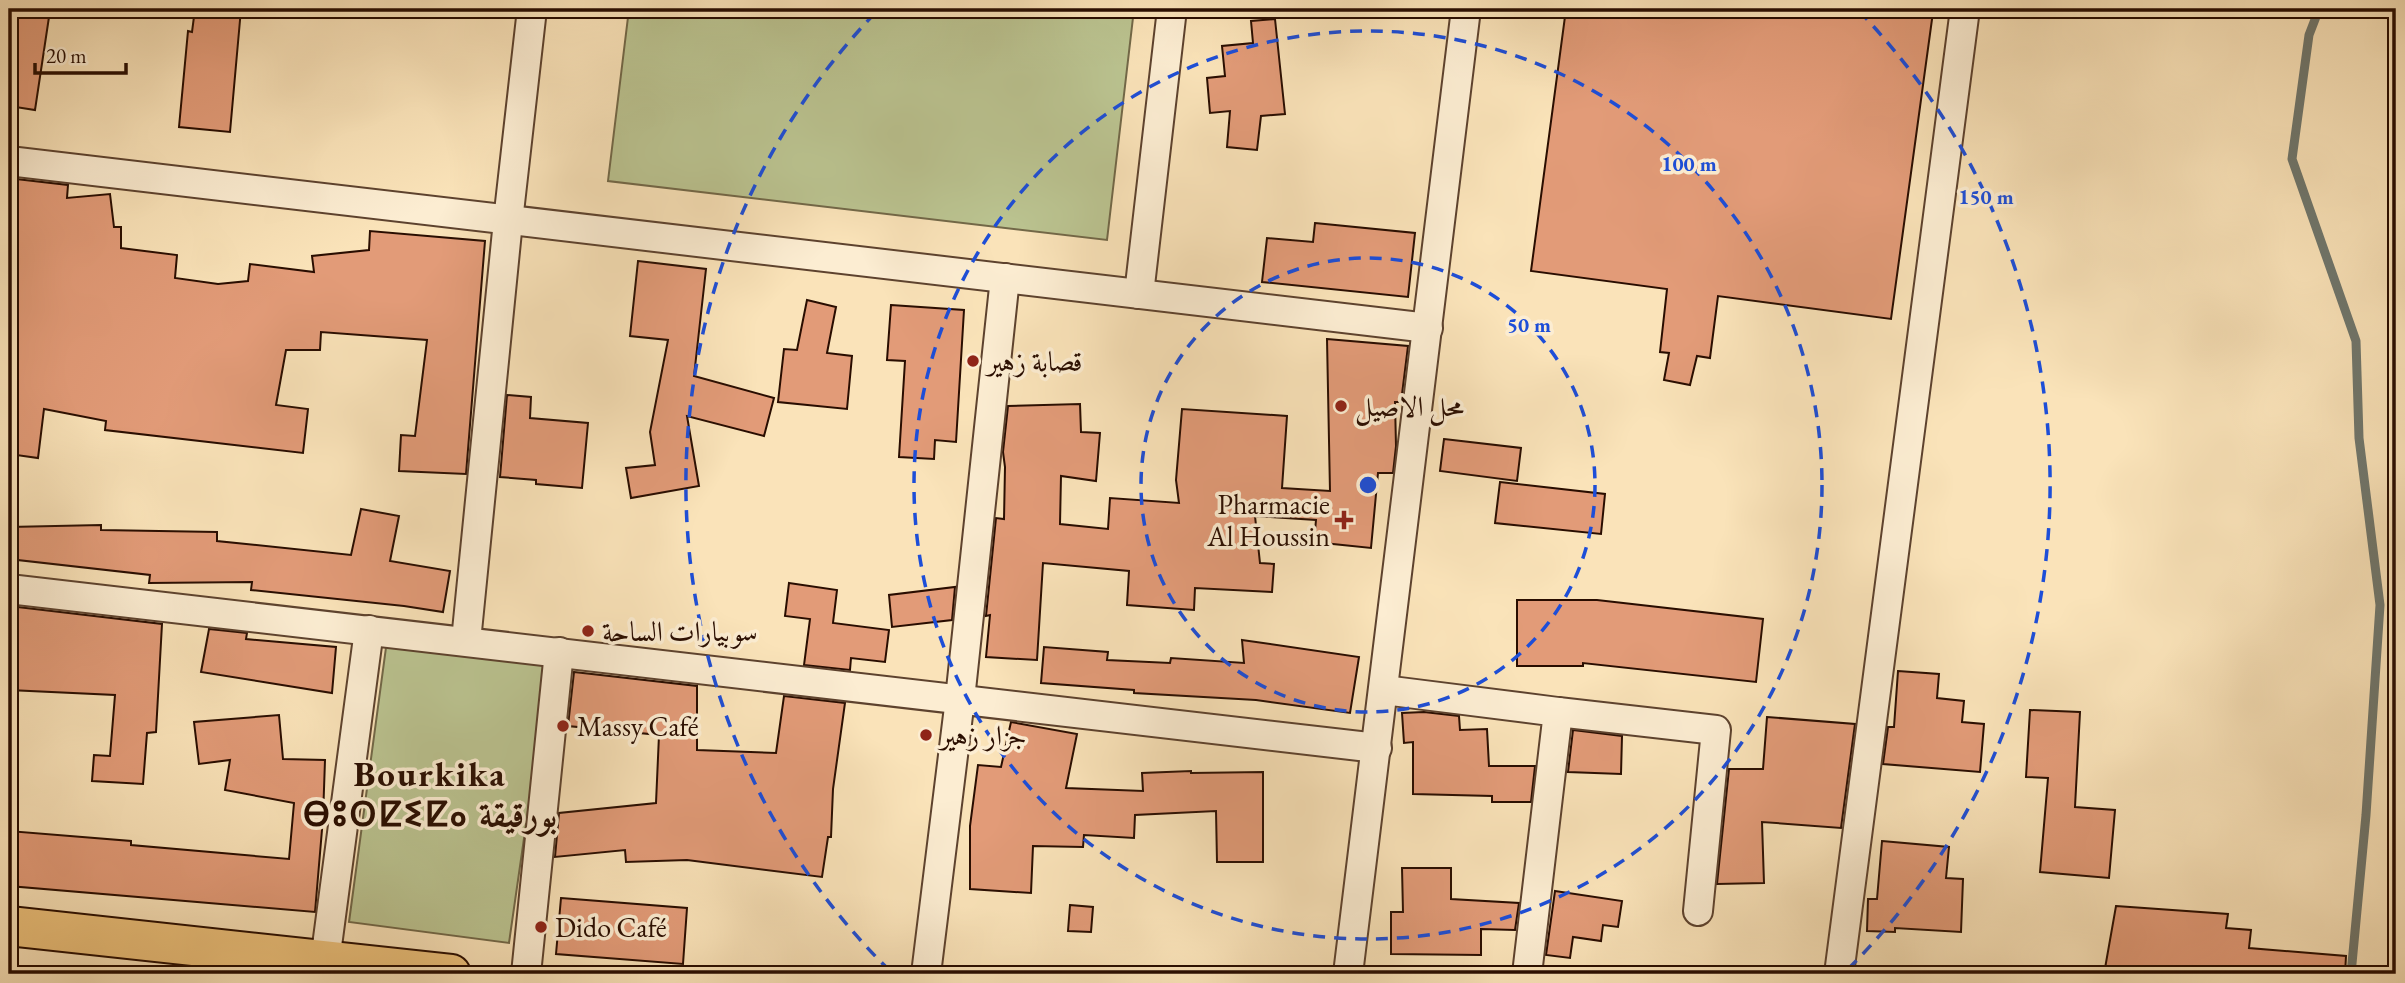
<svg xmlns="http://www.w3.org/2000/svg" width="2405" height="983" font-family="'EB Garamond',Amiri,'Noto Sans Tifinagh',serif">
<rect width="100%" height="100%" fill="#fae3b9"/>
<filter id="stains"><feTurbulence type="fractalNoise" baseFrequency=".00286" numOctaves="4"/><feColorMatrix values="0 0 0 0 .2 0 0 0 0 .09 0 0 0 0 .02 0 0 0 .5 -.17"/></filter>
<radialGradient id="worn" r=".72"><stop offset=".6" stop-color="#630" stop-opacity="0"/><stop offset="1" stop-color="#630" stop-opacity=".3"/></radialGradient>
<g fill="#bbc491" stroke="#726848" stroke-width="2">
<polygon points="629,9 1134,9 1107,240 608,181"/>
<polygon points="387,640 550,657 509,943 349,922"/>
</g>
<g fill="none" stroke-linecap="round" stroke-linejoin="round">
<polyline stroke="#70776d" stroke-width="9" points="2319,9 2309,35 2292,159 2356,341 2359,438 2380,605 2366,815 2351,974"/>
</g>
<g fill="#e29b78" stroke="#290d00" stroke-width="2">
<polygon points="195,9 241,9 230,132 179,127 188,31 192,32"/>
<polygon points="1566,9 1911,9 1933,12 1891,319 1718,296 1710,358 1697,356 1690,385 1664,380 1669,353 1660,352 1667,289 1531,271"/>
<polygon points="9,11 49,17 35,110 9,106"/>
<polygon points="1275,19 1285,114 1261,116 1257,150 1227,147 1230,111 1210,113 1207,78 1225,76 1222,46 1253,43 1251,21"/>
<polygon points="16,179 68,185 67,198 110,194 114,227 121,227 121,248 177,255 175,278 218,284 248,281 250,264 314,272 312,256 369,250 370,231 485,241 466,474 399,471 401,435 415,436 427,340 321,332 320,350 286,350 276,405 308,409 303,453 105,430 106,421 44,409 38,458 9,454 9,276 11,237 9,236"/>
<polygon points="1315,223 1415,233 1408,297 1262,282 1267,238 1313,242"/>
<polygon points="638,261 706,269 694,376 774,398 764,436 687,416 699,486 631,498 626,468 655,465 650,432 668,340 630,336"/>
<polygon points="807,300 836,307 827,353 852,356 847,409 778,402 784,349 797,350"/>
<polygon points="891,305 964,310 956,442 935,440 934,459 899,457 905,361 887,360"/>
<polygon points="1327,339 1408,346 1401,402 1395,402 1396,446 1393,473 1378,473 1371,548 1314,542 1316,520 1255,516 1260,563 1274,564 1272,592 1195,588 1194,610 1127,605 1129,571 1043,563 1037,660 986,657 990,615 986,616 996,518 1004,519 1005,467 1003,452 1008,406 1080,404 1081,432 1100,433 1096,481 1061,476 1060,524 1108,529 1110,498 1179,503 1176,480 1182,409 1287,416 1282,488 1330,491"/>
<polygon points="507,395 531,397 530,418 588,423 582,488 536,484 536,480 500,477"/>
<polygon points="1444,439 1521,448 1517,481 1440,471"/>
<polygon points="1500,482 1605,494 1601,534 1495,523"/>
<polygon points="361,509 399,516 390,561 450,571 443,612 404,606 251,590 252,582 149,583 150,575 9,559 9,527 101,525 101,530 217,532 217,541 351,555"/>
<polygon points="789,583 837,590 833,623 889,630 885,662 851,658 850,670 804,665 810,619 785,616"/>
<polygon points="955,587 952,620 892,627 889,595"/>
<polygon points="1517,600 1597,600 1763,619 1756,682 1583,663 1583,666 1517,666"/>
<polygon points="9,606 162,624 156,732 147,733 143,784 92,781 94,755 110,756 115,695 9,690"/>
<polygon points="209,629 247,633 246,639 336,647 332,693 201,672"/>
<polygon points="1242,640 1359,657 1350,713 1256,700 1134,693 1134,690 1041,683 1044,647 1108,652 1107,660 1170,663 1171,658 1244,663"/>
<polygon points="1898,671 1939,674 1937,698 1964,701 1962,722 1984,724 1980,772 1883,764 1888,727 1894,727"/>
<polygon points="574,672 697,686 697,750 776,753 784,696 845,703 833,789 831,837 828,837 822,877 687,860 626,862 625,850 555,857 559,813 656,803 659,735 568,726"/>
<polygon points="2030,710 2080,712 2075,807 2115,810 2109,878 2040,872 2048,778 2026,777"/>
<polygon points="1424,712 1459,716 1460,730 1487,729 1489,766 1535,766 1531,802 1492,802 1492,796 1413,794 1413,742 1404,743 1402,713"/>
<polygon points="279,715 283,759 325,760 323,818 315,912 9,886 9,831 131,841 131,845 289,859 294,803 225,790 230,760 199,764 194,722"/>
<polygon points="1767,717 1855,724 1841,828 1762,822 1764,883 1717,884 1729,769 1763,769"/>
<polygon points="1011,722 1077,734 1066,788 1143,791 1142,773 1191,771 1191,773 1263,772 1263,862 1217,862 1216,811 1135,815 1134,838 1084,835 1083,847 1033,846 1031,893 970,889 970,826 978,765 1001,767"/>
<polygon points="1573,730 1622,736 1621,774 1568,772"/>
<polygon points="1882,841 1949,847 1946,878 1963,879 1961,932 1895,928 1895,932 1867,931 1868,899 1877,899"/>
<polygon points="1402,868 1451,868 1451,899 1519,903 1515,930 1481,929 1481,955 1391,954 1391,912 1403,912"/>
<polygon points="1555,891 1622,901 1618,927 1603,925 1601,941 1573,937 1570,958 1546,955"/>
<polygon points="561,898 687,908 683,964 556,954"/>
<polygon points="1070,905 1093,907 1091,932 1068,931"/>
<polygon points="2116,906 2228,914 2226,928 2251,930 2249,948 2346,956 2345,974 2104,974"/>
</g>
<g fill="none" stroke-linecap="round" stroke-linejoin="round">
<g stroke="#5d422e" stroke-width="32">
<g id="street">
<polyline points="9,161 1428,328"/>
<polyline points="1139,294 1172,9"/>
<polyline points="9,589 1377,748"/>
<polyline points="466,641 508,221 532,9"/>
<polyline points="1384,690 1558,712 1527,974"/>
<polyline points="1558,712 1716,730 1698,911"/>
<polyline points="325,961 369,630"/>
<polyline points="526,974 559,652"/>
<polyline points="926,974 960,699 1005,278"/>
<polyline points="1348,974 1466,9"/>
<polyline points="1839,974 1965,9"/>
</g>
</g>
<g stroke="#290d00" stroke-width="42">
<polyline id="primary" points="9,926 451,974"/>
</g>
<use href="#street" stroke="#fcedd2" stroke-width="28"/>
<use href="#primary" stroke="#edc27c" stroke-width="38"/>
</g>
<g fill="none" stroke="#1d4ed8" stroke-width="3.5" stroke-dasharray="12 9">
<circle cx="1368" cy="485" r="227"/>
<circle cx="1368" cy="485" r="454"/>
<path d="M890 971A682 682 0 0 1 877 11M1859 11A682 682 0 0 1 1846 971"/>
</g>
<g fill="#8f2418" stroke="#fcedd2" stroke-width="2.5">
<circle cx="973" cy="361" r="7"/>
<circle cx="1341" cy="406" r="7"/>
<path d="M1340.5 509.5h7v7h7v7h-7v7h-7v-7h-7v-7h7z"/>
<circle cx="588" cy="631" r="7"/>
<circle cx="563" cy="726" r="7"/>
<circle cx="926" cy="735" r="7"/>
<circle cx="541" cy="927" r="7"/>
</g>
<g text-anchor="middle" stroke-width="7" stroke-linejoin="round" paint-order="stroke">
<g font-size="28" fill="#290d00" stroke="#fcedd2" text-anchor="start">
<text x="987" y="371">قصابة زهير</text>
<text x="1355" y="416">محل الاصيل</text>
<text x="1330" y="514" text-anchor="end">Pharmacie<tspan x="1330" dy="32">Al Houssin</tspan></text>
<text x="602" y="641">سوبيارات الساحة</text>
<text x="577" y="736">Massy Café</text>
<text x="940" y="745">جزار زهير</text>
<text x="555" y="937">Dido Café</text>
</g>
<g font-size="35" font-weight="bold" letter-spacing="2" fill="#290d00" stroke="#fcedd2">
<text x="430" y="786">Bourkika<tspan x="430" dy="40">ⴱⵓⵔⵇⵉⵇⴰ بورقيقة</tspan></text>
</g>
</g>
<circle cx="1368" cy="485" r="10" fill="#1d4ed8" stroke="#fcedd2" stroke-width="3.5"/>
<g font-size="21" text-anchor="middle" font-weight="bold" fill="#1d4ed8" stroke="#fcedd2" stroke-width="7" stroke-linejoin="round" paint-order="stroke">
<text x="1689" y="171">100 m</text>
<text x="1986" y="204">150 m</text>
<text x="1529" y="332">50 m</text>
</g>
<rect width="2405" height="983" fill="none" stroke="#fae3b9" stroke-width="35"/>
<rect x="10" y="10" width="2384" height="962" fill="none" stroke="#290d00" stroke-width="3.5"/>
<rect x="18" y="18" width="2370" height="948" fill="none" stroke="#290d00" stroke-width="2"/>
<path d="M35 63v10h91v-10" fill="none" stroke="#290d00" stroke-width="3.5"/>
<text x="46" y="63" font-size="21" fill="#290d00" stroke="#fcedd2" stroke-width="5" paint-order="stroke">20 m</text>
<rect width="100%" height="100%" filter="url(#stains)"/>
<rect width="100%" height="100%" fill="url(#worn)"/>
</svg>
